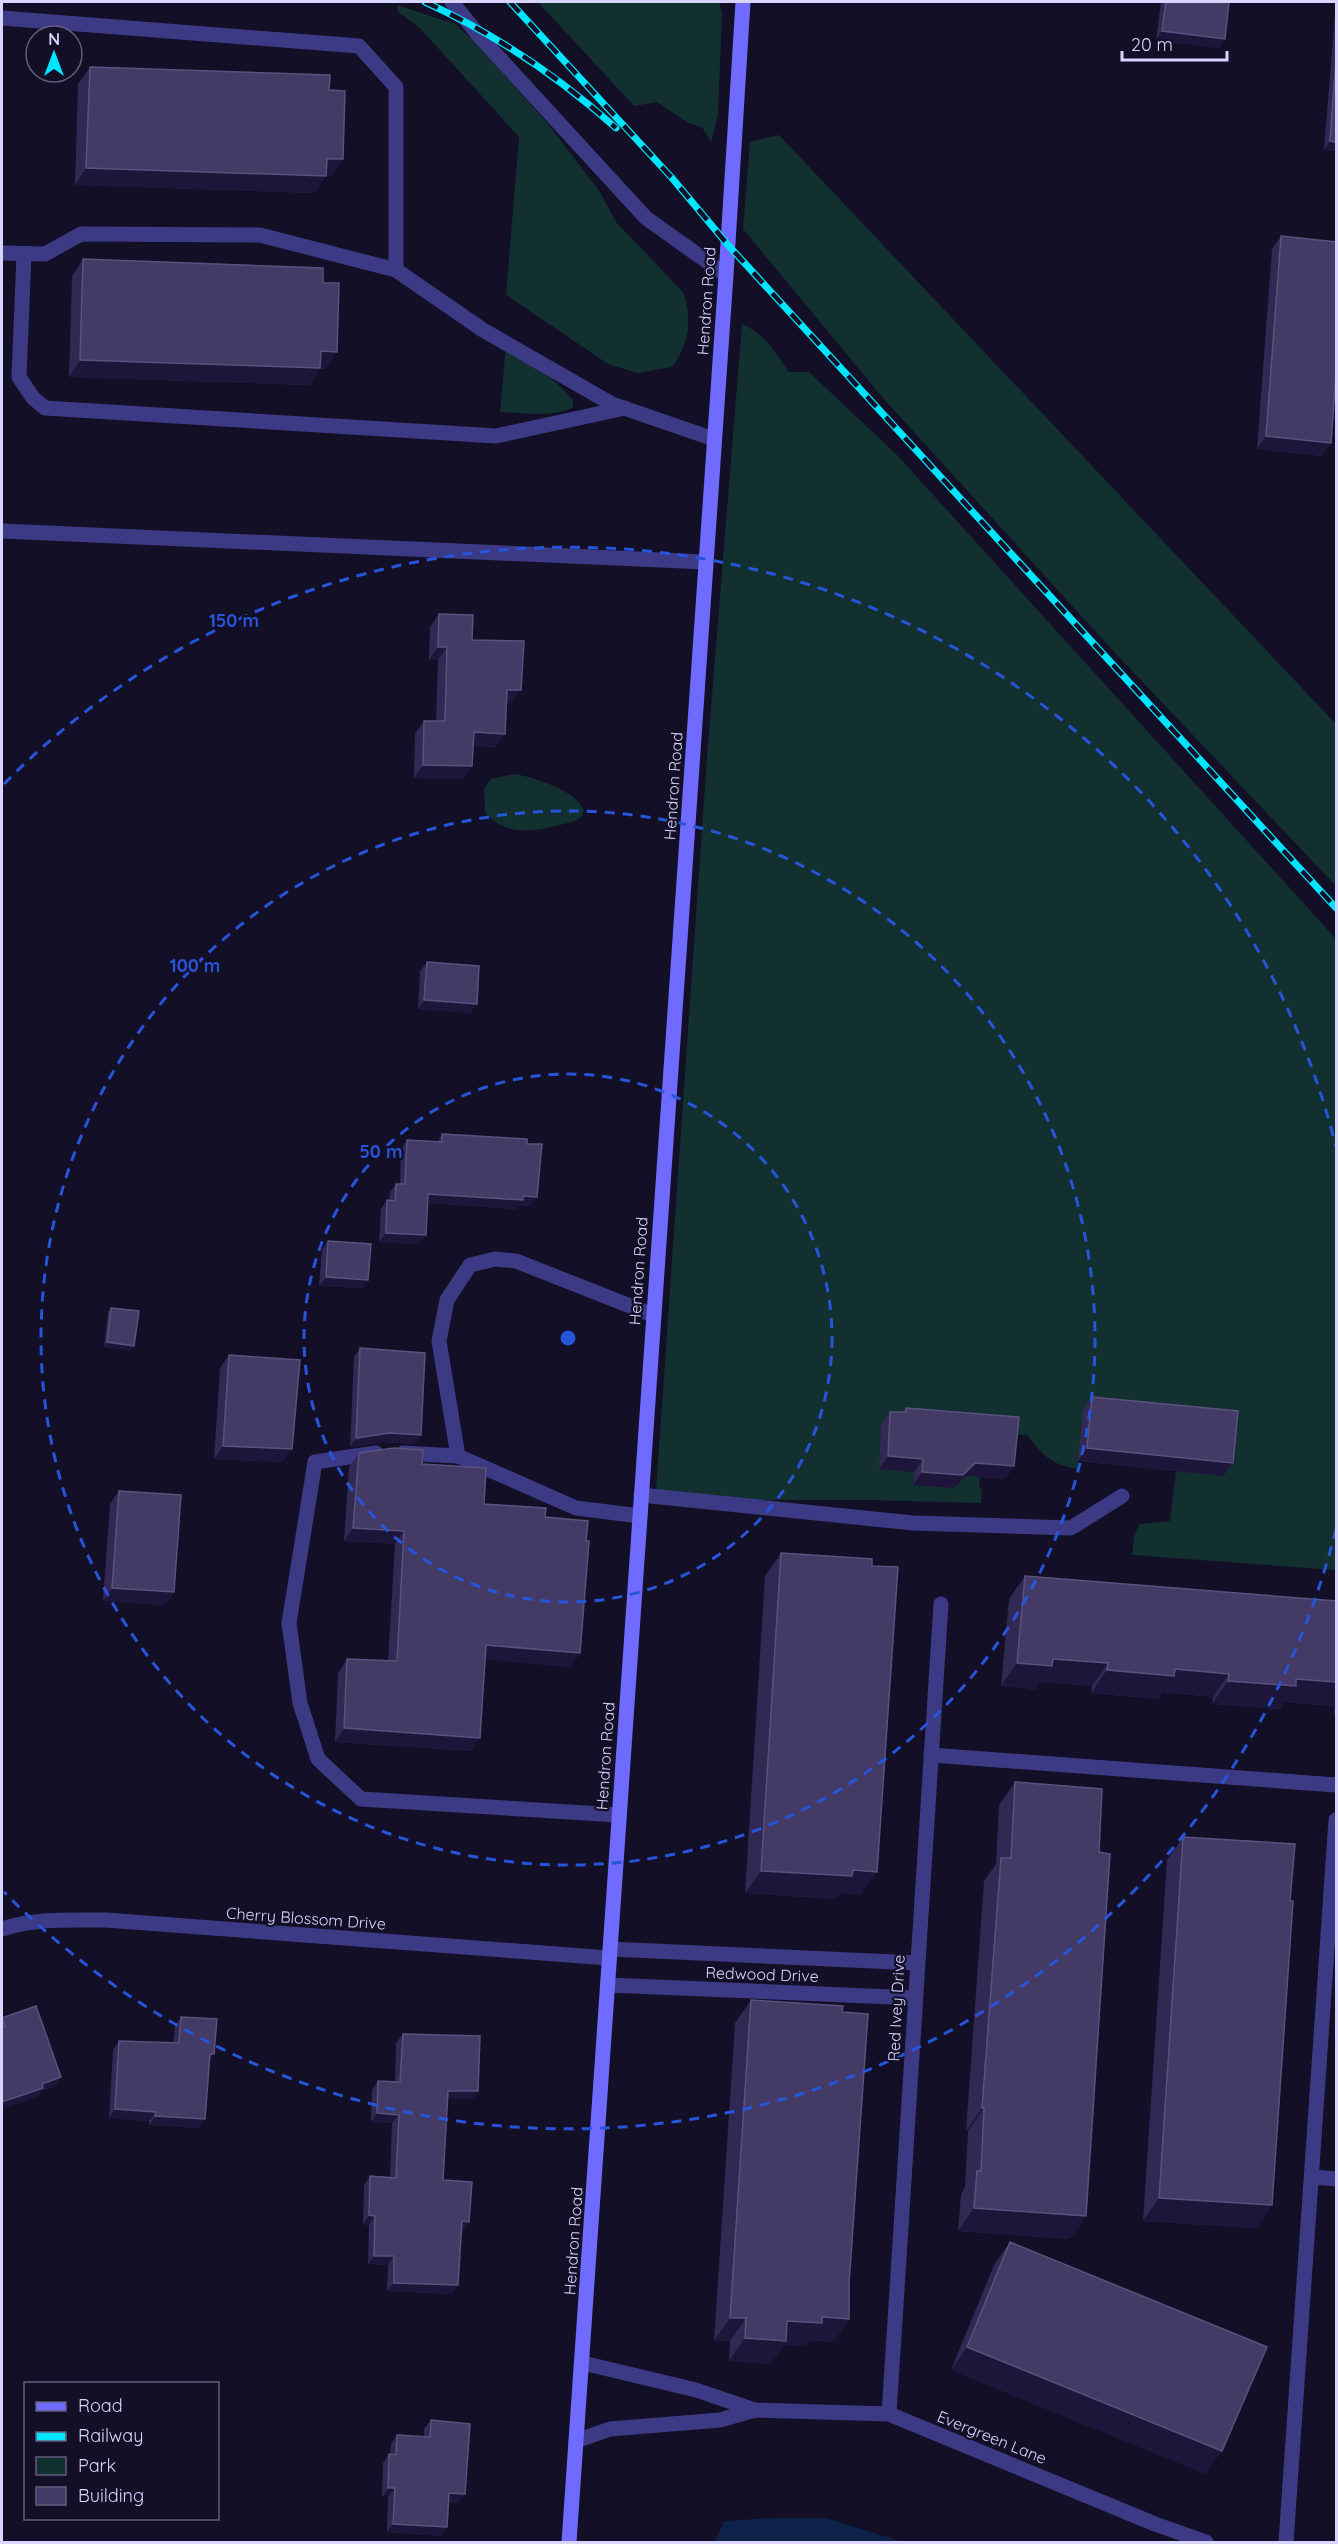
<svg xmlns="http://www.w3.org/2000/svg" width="1338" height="2544" font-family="Quicksand,sans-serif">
<rect width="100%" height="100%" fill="#130f26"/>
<g fill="#12302f">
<polygon points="538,2 719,2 722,14 718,114 711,142 702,127 688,123 657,102 634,106"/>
<path d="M397,5l58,19 20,18 74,83 51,67 16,30 67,70c10,27 6,53 -11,75l-35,6 -29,-9 -102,-69 13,-158 -100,-110 -21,-15z"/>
<polygon points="779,135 1336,724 1336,886 1116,654 883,398 743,229 750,142"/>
<path d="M742,324c21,8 35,30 47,48h20l88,83 439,484v631l-204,-15 2,-18 5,-13 31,-3 6,-50 47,4 -145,-14 -1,8c-27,-5 -33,-13 -50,-34l-18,-1 -130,35 35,3 -1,13 34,2 19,-11 14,1 -1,11 3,1 -1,14 -111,-3h-122l-92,-9 51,-734z"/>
<path d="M506,345c24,16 47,32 67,55v7c-19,11 -51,6 -73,5z"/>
<path d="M515,774c18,3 63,17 69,37l-2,5c-6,6 -14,7 -22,9 -26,7 -56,11 -75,-13l-1,-23 7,-10z"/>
</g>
<polygon fill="#0c2248" points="774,2518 826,2518 903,2542 715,2542 724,2521"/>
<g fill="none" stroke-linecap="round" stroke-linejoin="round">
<g stroke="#3d3a85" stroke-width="15">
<polyline points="452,2 480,37 646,218 726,275"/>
<polyline points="2,18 359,46 396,87 396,270"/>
<polyline points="2,253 45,254 81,234 260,235 396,270 483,330 612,404 714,439"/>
<polyline points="24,254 19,377 33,398 45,408 496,436 625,408"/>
<polyline points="2,531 706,562"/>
<polyline points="376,1453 315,1462 289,1623 300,1703 318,1759 361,1799 618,1815"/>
<polyline points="403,1453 458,1456 576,1508 640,1516"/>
<polyline points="458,1456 439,1341 447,1300 470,1265 495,1259 516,1261 653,1315"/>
<polyline points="641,1495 913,1523 1071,1528 1122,1496"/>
</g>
<g stroke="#3d3a85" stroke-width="15">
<polyline points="931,1755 1336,1785"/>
<path d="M2,1929c34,-11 68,-9 104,-9l503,38"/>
<polyline points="610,1949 917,1963"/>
<polyline points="608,1985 915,1998"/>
<polyline points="1312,2177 1336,2179"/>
<polyline points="583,2363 696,2390 755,2410 889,2414 1155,2524 1206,2542"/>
<polyline points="889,2414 941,1604"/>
<polyline points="576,2441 610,2429 720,2420 755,2410"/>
<polyline points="1286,2542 1336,1820"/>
</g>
<polyline stroke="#6f6bff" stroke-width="15" points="569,2542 726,275 743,2"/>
<g stroke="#00e5ff" stroke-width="7">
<g id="rail">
<path d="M425,2c70,32 133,74 191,126"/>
<polyline points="510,2 672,178 728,245 1336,908"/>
</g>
</g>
<use href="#rail" stroke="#130f26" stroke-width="4.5" stroke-dasharray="14" stroke-linecap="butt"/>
</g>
<g fill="#312854">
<polygon points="1161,2 1229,2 1219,48 1156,40"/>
<polygon points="1336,2 1336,151 1324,150"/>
<polygon points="90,67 329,90 343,159 331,176 326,176 314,193 75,185 78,84"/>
<polygon points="1281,236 1322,456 1257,449 1272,249"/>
<polygon points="83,259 323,283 337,352 325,369 320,369 309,385 69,377 72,276"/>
<polygon points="439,614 472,640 521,690 511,703 506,703 496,747 473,746 463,779 414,778 415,734 424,721 436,721 438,660 429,660 430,627"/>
<polygon points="427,962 470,1013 418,1009 420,971"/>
<polygon points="442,1134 530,1206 519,1205 516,1209 427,1203 419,1244 379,1242 381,1209 387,1200 389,1200 390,1192 396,1184 400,1184 401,1149 407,1140 438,1141"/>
<polygon points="328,1241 368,1280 362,1288 319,1286 322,1250"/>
<polygon points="111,1308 131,1350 104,1347 108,1312"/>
<polygon points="360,1348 421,1435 415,1444 383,1442 350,1447 354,1357"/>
<polygon points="229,1355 283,1462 214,1459 220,1368"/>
<polygon points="1092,1397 1223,1476 1078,1461 1083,1410"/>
<polygon points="906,1408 1014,1466 1005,1479 966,1476 954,1488 913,1485 914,1472 879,1469 881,1425 890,1412 903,1412"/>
<polygon points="359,1453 422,1464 484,1504 545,1517 586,1541 580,1653 570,1667 485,1659 471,1751 335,1742 338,1673 347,1659 388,1661 395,1544 344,1541 349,1467"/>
<polygon points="119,1491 174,1592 165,1605 103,1601 110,1504"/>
<polygon points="781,1553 861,1895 840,1893 836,1899 745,1893 765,1576"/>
<polygon points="1025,1576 1336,1601 1336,1714 1334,1714 1335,1706 1284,1702 1280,1709 1212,1704 1213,1697 1162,1692 1158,1699 1091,1693 1092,1686 1041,1682 1036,1689 1001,1686 1009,1599"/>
<polygon points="1015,1782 1070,2239 958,2231 961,2194 965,2187 968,2131 966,2131 984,1881 996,1864 999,1805"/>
<polygon points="1183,1837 1256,2228 1143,2221 1167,1860"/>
<polygon points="751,2000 842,2012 849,2284 849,2319 833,2342 810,2340 806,2346 784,2345 770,2364 729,2361 730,2341 714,2341 735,2023"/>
<polygon points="181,2017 209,2062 199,2128 149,2125 149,2121 109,2118 113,2050 119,2041 173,2043 175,2026"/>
<polygon points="2,2018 55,2086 41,2091 37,2097 2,2109"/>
<polygon points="403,2034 478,2091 472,2099 448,2099 443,2180 463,2231 462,2230 452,2294 387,2291 388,2265 368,2264 369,2225 363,2224 364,2185 370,2176 390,2177 392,2123 371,2122 372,2090 378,2081 395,2082 396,2043"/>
<polygon points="1010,2242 1206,2474 951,2370 994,2265"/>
<polygon points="431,2420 459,2503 449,2502 447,2527 441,2536 387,2532 388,2497 382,2497 383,2463 389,2454 390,2454 391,2444 397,2435 424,2437 424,2429"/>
</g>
<g fill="#1d163a">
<polygon points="1162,31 1225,39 1219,48 1156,40"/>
<polygon points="1330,141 1336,142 1336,151 1324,150"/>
<polygon points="327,159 343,159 331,176 315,176"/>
<polygon points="86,168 326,176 314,193 75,185"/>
<polygon points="321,351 337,352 325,369 320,369 309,385 69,377 80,360"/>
<polygon points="1266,436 1331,443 1322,456 1257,449"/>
<polygon points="438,647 447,647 438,660 429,660"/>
<polygon points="507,690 521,690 511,703 498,703"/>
<polygon points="474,732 505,734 496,747 465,745"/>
<polygon points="423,765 472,766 463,779 414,778"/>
<polygon points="424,1000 477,1004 470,1013 418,1009"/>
<polygon points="428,1194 523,1196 537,1197 530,1206 519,1205 516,1209 421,1203"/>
<polygon points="386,1233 426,1235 419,1244 379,1242"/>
<polygon points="326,1277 368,1280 362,1288 319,1286"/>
<polygon points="107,1342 134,1346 131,1350 104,1347"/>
<polygon points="389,1433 421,1435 415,1444 383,1442 350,1447 356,1438"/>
<polygon points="223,1446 292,1449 283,1462 214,1459"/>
<polygon points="1087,1448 1233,1463 1223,1476 1078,1461"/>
<polygon points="888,1456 923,1459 914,1472 879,1469"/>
<polygon points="975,1463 1014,1466 1005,1479 966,1476 954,1488 913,1485 922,1472"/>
<polygon points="353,1528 404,1531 395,1544 344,1541"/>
<polygon points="112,1588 174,1592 165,1605 103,1601"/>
<polygon points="486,1645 580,1653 570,1667 476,1659"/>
<polygon points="1053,1659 1108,1663 1092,1686 1041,1682 1036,1689 1001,1686 1017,1663"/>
<polygon points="1175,1669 1229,1674 1213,1697 1162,1692 1158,1699 1091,1693 1107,1670"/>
<polygon points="1296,1679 1336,1682 1336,1704 1335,1706 1284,1702 1280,1709 1212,1704 1228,1681"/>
<polygon points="344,1728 480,1738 471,1751 335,1742"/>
<polygon points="853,1870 877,1872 861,1895 840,1893 836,1899 745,1893 761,1871"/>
<polygon points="210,2054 214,2054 208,2063"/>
<polygon points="61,2077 55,2086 41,2091 37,2097 2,2109 2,2102 42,2084"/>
<polygon points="448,2091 478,2091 472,2099 442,2099"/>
<polygon points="982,2108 984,2108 968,2131 966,2131"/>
<polygon points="115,2109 156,2112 149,2121 109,2118"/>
<polygon points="377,2113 399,2115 392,2123 371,2122"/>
<polygon points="155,2116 205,2119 199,2128 149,2125"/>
<polygon points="1159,2198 1272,2205 1256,2228 1143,2221"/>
<polygon points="974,2208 1086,2216 1070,2239 958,2231"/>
<polygon points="369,2215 375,2216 369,2225 363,2224"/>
<polygon points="462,2221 469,2222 463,2231 456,2230"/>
<polygon points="374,2256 394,2256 388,2265 368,2264"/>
<polygon points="394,2283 458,2285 452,2294 387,2291"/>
<polygon points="822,2317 849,2319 833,2342 810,2340 806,2346 784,2345 770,2364 729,2361 745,2338 787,2321"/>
<polygon points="730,2318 746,2318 730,2341 714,2341"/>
<polygon points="967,2347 1222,2451 1206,2474 951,2370"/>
<polygon points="388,2488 395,2488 388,2497 382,2497"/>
<polygon points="449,2493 465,2494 459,2503 443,2502"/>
<polygon points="393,2524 447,2527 441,2536 387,2532"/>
</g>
<g fill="#433a66" stroke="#5a527e" stroke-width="1.5">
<polygon points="1166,2 1229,2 1225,39 1162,31"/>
<polygon points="1336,59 1336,142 1330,141"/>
<polygon points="90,67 330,75 329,90 345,91 343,159 327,159 326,176 86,168"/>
<polygon points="1281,236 1336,242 1336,373 1331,443 1266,436"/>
<polygon points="83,259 323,268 323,283 339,283 337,352 321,351 320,368 80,360"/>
<polygon points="439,614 473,615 472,640 524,641 521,690 507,690 505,734 474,732 472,766 423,765 424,721 445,721 447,647 438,647"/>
<polygon points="427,962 479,966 477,1004 424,1000"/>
<polygon points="442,1134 527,1139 527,1144 542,1144 537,1197 523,1196 523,1200 428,1194 426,1235 386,1233 387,1200 395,1201 396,1184 405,1184 407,1140 442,1142"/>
<polygon points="328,1241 371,1244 368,1280 326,1277"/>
<polygon points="111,1308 139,1311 134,1346 107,1342"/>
<polygon points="360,1348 425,1353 421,1435 389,1433 356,1438"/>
<polygon points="229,1355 300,1360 292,1449 223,1446"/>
<polygon points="1092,1397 1238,1411 1233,1463 1087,1448"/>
<polygon points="906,1408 1019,1417 1014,1466 975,1463 963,1475 922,1472 923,1459 888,1456 890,1412 906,1412"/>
<polygon points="394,1448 423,1450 422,1464 486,1468 484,1504 546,1508 545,1517 588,1521 586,1541 589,1541 580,1653 486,1645 480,1738 344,1728 347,1659 397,1661 404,1531 353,1528 359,1453"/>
<polygon points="119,1491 181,1495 174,1592 112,1588"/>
<polygon points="781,1553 872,1559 872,1566 898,1567 877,1872 853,1870 852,1876 761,1871"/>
<polygon points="1025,1576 1336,1601 1336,1682 1296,1679 1296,1686 1228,1681 1229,1674 1175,1669 1174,1676 1107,1670 1108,1663 1053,1659 1052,1666 1017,1663"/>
<polygon points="1015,1782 1102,1789 1099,1852 1110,1854 1086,2216 974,2208 977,2171 981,2171 984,2108 982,2108 1001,1858 1011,1858"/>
<polygon points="1183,1837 1295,1844 1290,1901 1293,1901 1272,2205 1159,2198"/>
<polygon points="751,2000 843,2006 842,2012 868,2014 849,2284 849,2319 822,2317 822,2323 787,2321 786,2341 745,2338 746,2318 730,2318"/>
<polygon points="36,2006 61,2077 42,2084 43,2088 2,2102 2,2027 5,2026 2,2018"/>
<polygon points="181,2017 217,2019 214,2054 210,2054 205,2119 155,2116 156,2112 115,2109 119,2041 179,2043"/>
<polygon points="403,2034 480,2036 478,2091 448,2091 443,2180 472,2182 469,2222 462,2221 458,2285 394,2283 394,2256 374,2256 375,2216 369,2215 370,2176 396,2178 399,2115 377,2113 378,2081 400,2082"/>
<polygon points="1010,2242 1267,2347 1222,2451 967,2347"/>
<polygon points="431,2420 470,2424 465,2494 449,2493 447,2527 393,2524 395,2488 388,2488 389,2454 396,2455 397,2435 430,2437"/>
</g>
<g fill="none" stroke="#2655da" stroke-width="3" stroke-dasharray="10 8">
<circle cx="568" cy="1338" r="264"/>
<circle cx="568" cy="1338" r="527"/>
<path d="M1336 1529A791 791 0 0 1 4 1892M4 784A791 791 0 0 1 1336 1147"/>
</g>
<g text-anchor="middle" stroke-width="4.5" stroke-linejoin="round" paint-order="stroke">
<g font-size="16" fill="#d9d4ff" stroke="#130f26">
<text transform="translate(706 301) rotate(-86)" y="6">Hendron Road</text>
<text transform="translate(673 786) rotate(-86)" y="6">Hendron Road</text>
<text transform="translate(638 1271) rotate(-86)" y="6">Hendron Road</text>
<text transform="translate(605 1756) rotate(-86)" y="6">Hendron Road</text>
<text transform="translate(306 1918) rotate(4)" y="6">Cherry Blossom Drive</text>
<text transform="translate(762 1974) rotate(2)" y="6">Redwood Drive</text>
<text transform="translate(896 2008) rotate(-87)" y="6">Red Ivey Drive</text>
<text transform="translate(573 2241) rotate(-86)" y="6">Hendron Road</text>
<text transform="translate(992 2437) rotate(22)" y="6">Evergreen Lane</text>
</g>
</g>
<circle cx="568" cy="1338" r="9" fill="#2655da" stroke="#130f26" stroke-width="3"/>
<g font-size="18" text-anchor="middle" font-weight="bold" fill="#2655da" stroke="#130f26" stroke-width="4.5" stroke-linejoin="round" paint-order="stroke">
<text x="234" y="627">150 m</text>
<text x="195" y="972">100 m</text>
<text x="381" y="1158">50 m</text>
</g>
<rect width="1338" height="2544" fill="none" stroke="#d9d4ff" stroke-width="6"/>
<rect x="24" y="2382" width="195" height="138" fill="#130f26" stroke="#625e7d" stroke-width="1.5"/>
<rect x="36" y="2402" width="30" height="9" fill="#6f6bff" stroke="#625e7d" stroke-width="1.5"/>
<text x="78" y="2412" font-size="18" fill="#d9d4ff">Road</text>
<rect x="36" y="2432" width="30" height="9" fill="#00e5ff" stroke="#625e7d" stroke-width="1.5"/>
<text x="78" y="2442" font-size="18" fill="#d9d4ff">Railway</text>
<rect x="36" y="2457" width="30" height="18" fill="#12302f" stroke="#625e7d" stroke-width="1.5"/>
<text x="78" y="2472" font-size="18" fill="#d9d4ff">Park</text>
<rect x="36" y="2487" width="30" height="18" fill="#433a66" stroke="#625e7d" stroke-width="1.5"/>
<text x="78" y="2502" font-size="18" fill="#d9d4ff">Building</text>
<g transform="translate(54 54)"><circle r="28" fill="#130f26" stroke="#625e7d" stroke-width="1.5"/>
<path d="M0-4.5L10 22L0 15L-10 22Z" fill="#00e5ff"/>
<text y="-9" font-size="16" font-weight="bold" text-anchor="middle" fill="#d9d4ff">N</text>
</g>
<path d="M1122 51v9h105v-9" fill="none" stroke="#d9d4ff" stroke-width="3"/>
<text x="1131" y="51" font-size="18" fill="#d9d4ff" stroke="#130f26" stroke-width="4.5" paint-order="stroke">20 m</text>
</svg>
